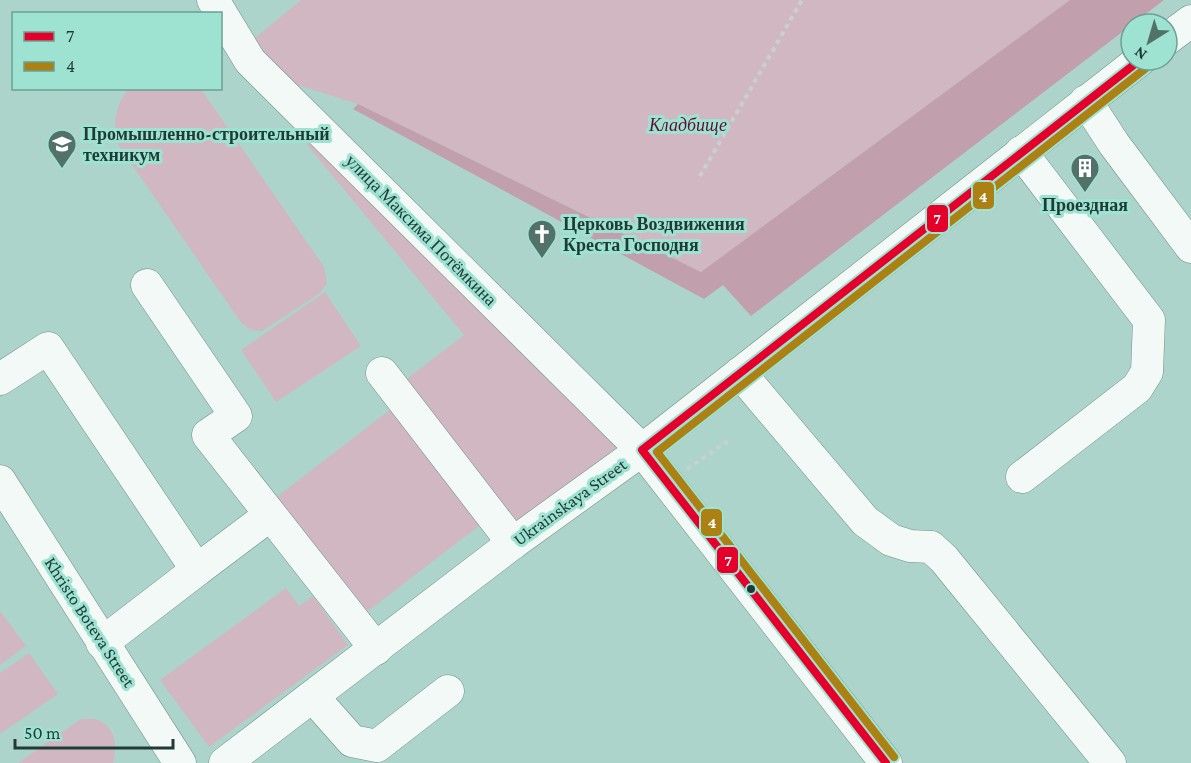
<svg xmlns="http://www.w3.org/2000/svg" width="1191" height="763" font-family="'Crimson Pro',serif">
<rect width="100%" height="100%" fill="#add4ca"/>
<g fill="#d1b7c1">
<polygon points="301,0 1070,0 701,272 358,104 294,84 250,42"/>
<polygon points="252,78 623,442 514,526 400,384 464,335"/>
<path d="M128,89h73l123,178 3,16 -7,10 -58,38 -10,-1 -10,-6 -125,-181c-4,-21 -2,-37 11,-54z"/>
<polygon points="325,292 361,346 276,402 241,350"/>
<polygon points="395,406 484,522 359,618 270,502"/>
<polygon points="286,588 299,606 313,596 348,645 209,747 160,680"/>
<polygon points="0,611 26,646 0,665"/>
<polygon points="29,653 58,694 0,734 0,673"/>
<path d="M81,719c5,0 14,-1 19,2 17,9 17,26 13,42h-95z"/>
</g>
<polygon fill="#c19fad" points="1070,0 1164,0 751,316 723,285 704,299 353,109 358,104 701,272"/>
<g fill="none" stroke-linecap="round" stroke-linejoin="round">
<g stroke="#709089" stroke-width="33">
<g id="minor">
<polyline points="213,0 250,61 642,450 886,763"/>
<polyline points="1167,39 1191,21"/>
<polyline points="1086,101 1114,144 1191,247"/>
<polyline points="1021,152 1149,320 1147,372 1137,388 1022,477"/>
<polyline points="147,285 236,416 208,435 376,649"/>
<polyline points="382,373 513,543"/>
<polyline points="740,373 865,521 891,540 910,546 931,547 944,559 1110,763"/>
<polyline points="0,379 48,348 197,570 270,515"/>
<polyline points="0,481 180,763"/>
<polyline points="102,643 197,570"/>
<polyline points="313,697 352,741 377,746 448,691"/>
<polyline points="225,763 513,543 642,450 1140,60"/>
</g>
</g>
<g stroke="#c6d2cf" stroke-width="4" stroke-dasharray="4.5 4.5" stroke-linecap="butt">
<polyline points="700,176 802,0"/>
<polyline points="687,469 728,441"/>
</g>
<use href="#minor" stroke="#f3f9f7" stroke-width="32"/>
<g stroke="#9ee3d2" stroke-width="12">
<polyline id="bus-1" points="886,763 642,450 1140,60"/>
</g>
<g stroke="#9ee3d2" stroke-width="12">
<polyline id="bus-2" points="894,757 657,452 1146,68"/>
</g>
<use href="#bus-1" stroke="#e4002b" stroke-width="8"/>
<use href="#bus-2" stroke="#ab8113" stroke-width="8"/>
</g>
<defs>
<g id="school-pin" transform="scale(1.5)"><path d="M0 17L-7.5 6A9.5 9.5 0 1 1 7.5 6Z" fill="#517169" stroke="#9ee3d2"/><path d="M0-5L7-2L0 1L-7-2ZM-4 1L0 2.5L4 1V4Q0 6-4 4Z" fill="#fff"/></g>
<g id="building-pin" transform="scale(1.5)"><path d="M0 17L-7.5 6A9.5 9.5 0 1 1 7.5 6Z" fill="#517169" stroke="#9ee3d2"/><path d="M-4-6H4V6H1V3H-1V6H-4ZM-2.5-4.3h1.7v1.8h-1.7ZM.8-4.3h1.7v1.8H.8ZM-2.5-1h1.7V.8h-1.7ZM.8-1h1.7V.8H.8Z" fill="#fff"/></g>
<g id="church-pin" transform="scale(1.5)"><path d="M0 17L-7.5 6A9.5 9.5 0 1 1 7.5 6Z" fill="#517169" stroke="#9ee3d2"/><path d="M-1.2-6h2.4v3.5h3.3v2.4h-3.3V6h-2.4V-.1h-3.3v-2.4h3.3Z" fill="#fff"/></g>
</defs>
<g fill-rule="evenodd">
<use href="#school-pin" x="62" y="144"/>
<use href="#building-pin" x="1085" y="168"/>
<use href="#church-pin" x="542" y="234"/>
</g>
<circle fill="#1f3b35" stroke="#9ee3d2" stroke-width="2" cx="751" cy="589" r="5"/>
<g text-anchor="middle" stroke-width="6" stroke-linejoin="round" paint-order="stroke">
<g font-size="18" font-style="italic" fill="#630d36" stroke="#9ee3d2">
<text x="688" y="131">Кладбище</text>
</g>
<g font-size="18" font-weight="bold" fill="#1f3b35" stroke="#9ee3d2" text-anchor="start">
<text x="83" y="140">Промышленно-строительный<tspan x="83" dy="21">техникум</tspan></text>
<text x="1085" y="211" text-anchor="middle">Проездная</text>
<text x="563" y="230">Церковь Воздвижения<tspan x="563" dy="21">Креста Господня</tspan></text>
</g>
<g font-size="18" fill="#1f3b35" stroke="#9ee3d2">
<text transform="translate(421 230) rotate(45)" y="6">улица Максима Потёмкина</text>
<text transform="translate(570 502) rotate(-36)" y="6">Ukrainskaya Street</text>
<text transform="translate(90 622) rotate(57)" y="6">Khristo Boteva Street</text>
</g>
</g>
<g stroke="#9ee3d2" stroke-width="2">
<rect x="972" y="181" width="23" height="29" rx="6" fill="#ab8113"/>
<rect x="926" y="204" width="23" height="29" rx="6" fill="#e4002b"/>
<rect x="700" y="508" width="23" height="29" rx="6" fill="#ab8113"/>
<rect x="716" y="546" width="23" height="28" rx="6" fill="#e4002b"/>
</g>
<g font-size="16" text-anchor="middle" font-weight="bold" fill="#fff">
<text x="983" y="202">4</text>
<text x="937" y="224">7</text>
<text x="712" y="528">4</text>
<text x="728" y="566">7</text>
</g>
<rect x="12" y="12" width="210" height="78" fill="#9ee3d2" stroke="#6ba093" stroke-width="1.5"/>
<rect x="24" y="32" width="30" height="9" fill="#e4002b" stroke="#6ba093" stroke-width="1.5"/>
<text x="66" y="42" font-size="18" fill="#1f3b35">7</text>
<rect x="24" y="62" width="30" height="9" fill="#ab8113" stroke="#6ba093" stroke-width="1.5"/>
<text x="66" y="72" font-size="18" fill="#1f3b35">4</text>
<g transform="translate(1149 42) rotate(217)"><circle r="28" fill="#9ee3d2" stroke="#6ba093" stroke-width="1.5"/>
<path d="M0-4.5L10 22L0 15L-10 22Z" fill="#517169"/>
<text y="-9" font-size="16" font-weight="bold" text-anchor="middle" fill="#1f3b35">N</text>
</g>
<path d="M15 739v9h158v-9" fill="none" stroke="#1f3b35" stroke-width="3"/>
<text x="24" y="739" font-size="18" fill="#1f3b35" stroke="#9ee3d2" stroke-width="4.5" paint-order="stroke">50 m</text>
</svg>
